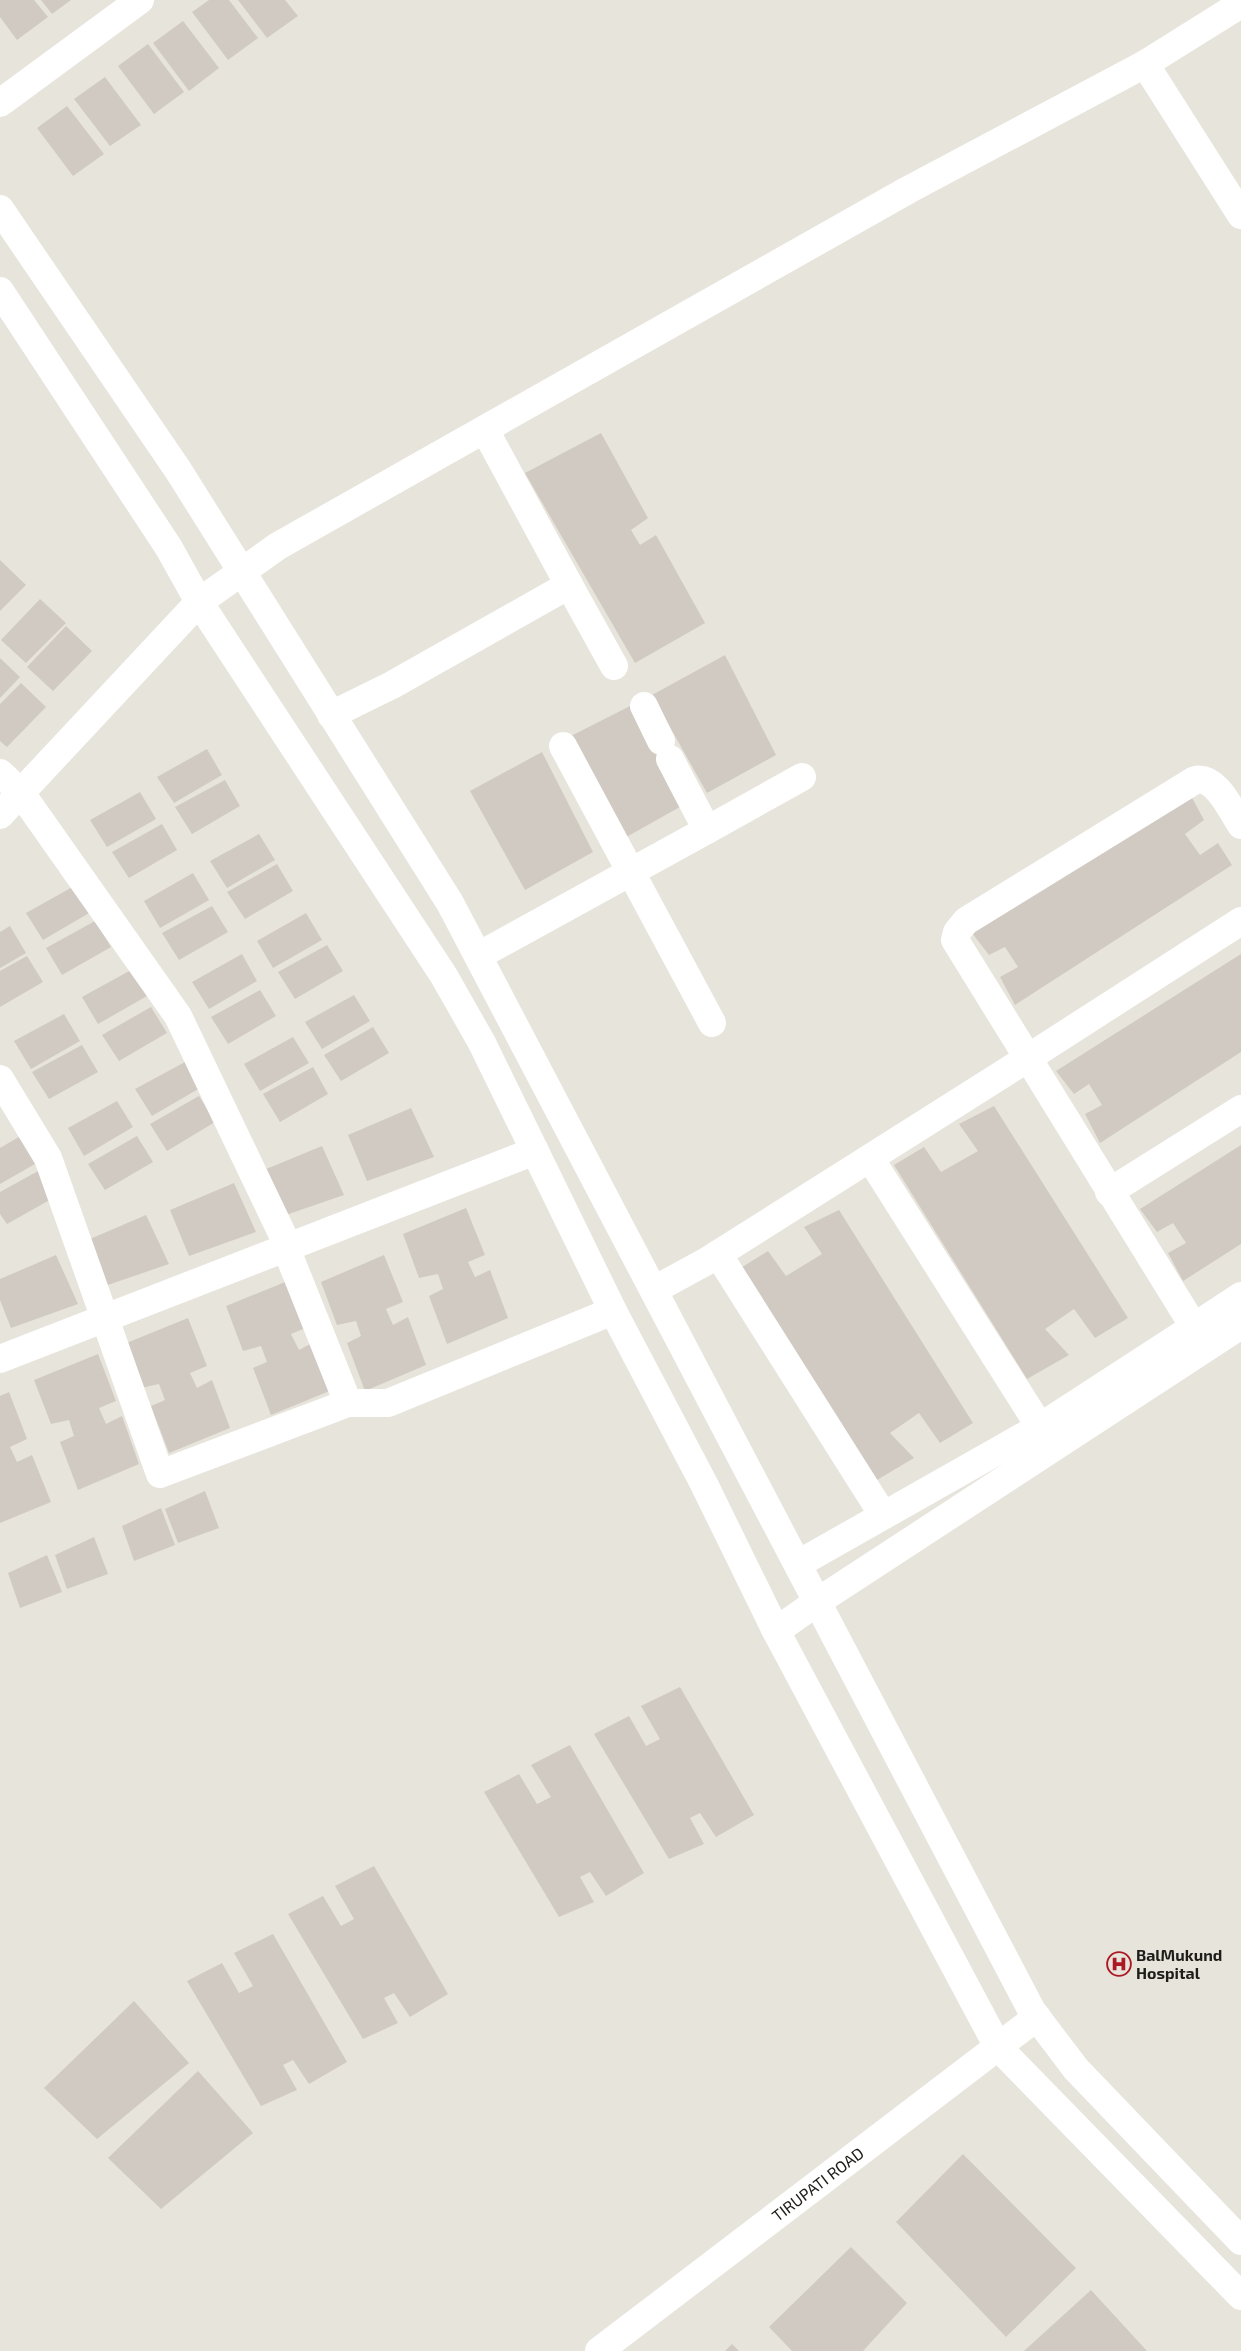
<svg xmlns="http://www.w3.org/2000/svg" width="1241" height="2351" font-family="'Exo 2',sans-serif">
<rect width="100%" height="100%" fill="#e7e4db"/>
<g fill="#d1cac3">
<polygon points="0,0 34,0 48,17 17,40 0,17"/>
<polygon points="41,0 71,0 52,14"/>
<polygon points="209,0 229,0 258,38 228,60 192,12"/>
<polygon points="238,0 285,0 298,16 267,38"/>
<polygon points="183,21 219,68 189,91 153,43"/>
<polygon points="148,44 184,92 154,114 118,66"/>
<polygon points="105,77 141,125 110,146 74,99"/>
<polygon points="67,106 104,154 73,176 37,128"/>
<polygon points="601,433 648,518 631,530 640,545 656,535 705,623 635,663 525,473"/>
<polygon points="0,560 26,585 0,611"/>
<polygon points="40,599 66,623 26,663 1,640"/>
<polygon points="66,626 92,651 53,691 27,667"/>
<polygon points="725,655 776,755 707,793 652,695"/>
<polygon points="0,658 20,677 0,698"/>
<polygon points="21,683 46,707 7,747 0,741 0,704"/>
<polygon points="636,703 687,803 621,840 567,738"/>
<polygon points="207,749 222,775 174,803 157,777"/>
<polygon points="542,752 593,852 525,890 470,791"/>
<polygon points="225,780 240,806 192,834 175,807"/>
<polygon points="140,792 156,819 107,847 90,820"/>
<polygon points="1190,794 1204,820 1185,834 1200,855 1218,843 1232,865 1015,1005 1000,977 1018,967 1005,947 989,955 972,933"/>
<polygon points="162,824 177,850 129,878 112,852"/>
<polygon points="259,834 275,860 227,888 210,861"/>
<polygon points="277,864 293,891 245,919 227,892"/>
<polygon points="193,873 209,900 160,928 144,901"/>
<polygon points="76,885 91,912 43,940 26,913"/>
<polygon points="212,906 228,932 179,960 162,933"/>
<polygon points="306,913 322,940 273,968 257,941"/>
<polygon points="95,921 111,947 62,975 46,948"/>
<polygon points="10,926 26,953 0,968 0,932"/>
<polygon points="327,945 343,971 295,999 278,972"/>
<polygon points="242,954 257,981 209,1009 192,982"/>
<polygon points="1241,954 1241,1052 1100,1143 1085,1114 1102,1105 1089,1084 1074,1094 1056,1071"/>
<polygon points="27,956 43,982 0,1007 0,971"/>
<polygon points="131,970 147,996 98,1024 82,997"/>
<polygon points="260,990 276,1016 228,1044 211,1017"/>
<polygon points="354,995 370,1021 322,1049 305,1022"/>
<polygon points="151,1007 167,1033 119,1061 102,1035"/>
<polygon points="64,1014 80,1041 31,1069 14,1041"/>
<polygon points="373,1027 389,1053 341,1081 324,1055"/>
<polygon points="293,1037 309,1063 260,1091 244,1064"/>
<polygon points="82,1045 98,1072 49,1099 32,1072"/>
<polygon points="185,1062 200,1088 152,1116 135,1089"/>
<polygon points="313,1067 328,1094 280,1122 263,1094"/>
<polygon points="199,1096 215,1122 167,1151 150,1124"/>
<polygon points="117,1101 133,1127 84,1156 68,1128"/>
<polygon points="994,1106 1128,1318 1095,1338 1074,1309 1045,1329 1069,1355 1027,1379 894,1165 924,1147 941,1172 978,1151 959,1124"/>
<polygon points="411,1108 434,1157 367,1181 348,1135"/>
<polygon points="137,1136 153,1162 105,1190 88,1164"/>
<polygon points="19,1137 35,1164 0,1184 0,1148"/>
<polygon points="1241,1145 1241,1244 1183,1281 1168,1253 1186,1243 1173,1223 1157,1232 1140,1209"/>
<polygon points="322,1146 344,1195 280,1217 259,1172"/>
<polygon points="40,1170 55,1197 7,1224 0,1214 0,1192"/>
<polygon points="234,1183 256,1232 189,1256 170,1210"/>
<polygon points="466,1208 485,1255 468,1262 475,1277 490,1270 508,1318 447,1344 429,1296 443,1289 438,1274 419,1278 403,1234"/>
<polygon points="839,1210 973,1423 940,1443 919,1413 890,1433 914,1458 872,1483 739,1269 768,1251 786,1276 822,1254 804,1227"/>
<polygon points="146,1215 169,1264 102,1287 83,1242"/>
<polygon points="56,1255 78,1304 11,1328 0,1300 0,1279"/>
<polygon points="384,1255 403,1302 386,1309 393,1325 408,1317 426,1365 365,1391 347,1343 361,1336 356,1321 337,1325 321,1282"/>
<polygon points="290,1280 308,1327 291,1334 299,1350 314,1342 332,1390 271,1415 253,1368 267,1362 261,1346 243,1351 226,1306"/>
<polygon points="188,1318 207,1366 190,1373 197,1388 212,1380 230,1428 169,1453 151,1406 165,1400 159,1384 141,1388 124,1344"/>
<polygon points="98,1354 116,1401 99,1408 106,1424 122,1416 139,1464 78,1490 60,1442 74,1436 69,1420 51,1424 34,1380"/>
<polygon points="9,1392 27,1439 10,1447 17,1462 32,1455 51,1502 0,1523 0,1396"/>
<polygon points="205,1491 219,1528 178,1543 165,1509"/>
<polygon points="161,1508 175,1545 134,1561 122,1526"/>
<polygon points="94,1537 108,1574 67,1589 55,1555"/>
<polygon points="47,1555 62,1592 20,1608 8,1573"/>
<polygon points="680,1687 754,1815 716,1837 700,1813 690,1818 704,1844 669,1859 594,1734 629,1716 646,1746 660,1739 641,1706"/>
<polygon points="570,1745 644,1873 606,1896 590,1872 580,1877 594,1902 559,1917 484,1792 519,1774 537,1804 551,1797 531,1765"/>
<polygon points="374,1866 448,1994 410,2017 394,1993 384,1998 398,2023 363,2039 288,1914 323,1896 341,1926 354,1919 335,1886"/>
<polygon points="273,1934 347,2062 309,2084 293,2060 283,2065 297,2090 261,2106 187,1981 222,1963 239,1993 253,1986 234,1953"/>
<polygon points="134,2001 189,2063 97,2139 44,2088"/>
<polygon points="198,2071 253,2133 161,2209 108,2158"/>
<polygon points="963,2154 1076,2268 1006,2337 896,2222"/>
<polygon points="851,2247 907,2303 863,2351 792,2351 769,2327"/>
<polygon points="1091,2290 1147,2351 1024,2351"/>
<polygon points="732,2344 739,2351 725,2351"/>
</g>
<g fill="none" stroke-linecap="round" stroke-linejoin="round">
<g stroke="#fff" stroke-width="28">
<polyline points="1145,64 1241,215"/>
<polyline points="0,103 140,0"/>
<polyline points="0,209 178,470 450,903 1032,2011 1076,2069 1241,2241"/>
<polyline points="0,291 169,548 199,602 444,976 482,1043 613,1311 704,1484 776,1631 998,2047 1241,2296"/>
<polyline points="569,585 614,666"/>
<polyline points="644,706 661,741"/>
<polyline points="331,715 392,685 569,585 485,430"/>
<polyline points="563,746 712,1023"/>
<polyline points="0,773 21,793 178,1016 288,1246 286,1248 348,1403"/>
<polyline points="0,815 199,602 278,546 908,190 1145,64 1241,4"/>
<path d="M1241,825c-10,-15 -25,-50 -46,-45l-229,141 -9,11 -2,8 73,118 213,-137"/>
<polyline points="707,830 802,777"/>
<polyline points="478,956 707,830 670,759"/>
<polyline points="0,1079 48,1158 160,1474 348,1403 388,1403 613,1311"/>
<polyline points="870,1158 1040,1427"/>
<polyline points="1109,1192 1241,1109"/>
<polyline points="718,1254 883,1515"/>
<polyline points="654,1290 707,1261 1028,1058 1194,1327 1040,1427 798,1564"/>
<polyline points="1194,1327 1241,1296"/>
<polyline points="0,1359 535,1151"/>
<polyline points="776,1631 817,1602 1241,1325"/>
<path id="s1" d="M599,2351l438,-334"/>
</g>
</g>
<defs>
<g id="hospital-ring" transform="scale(1.25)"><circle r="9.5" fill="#e7e4db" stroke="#ac1824" stroke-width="1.5"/><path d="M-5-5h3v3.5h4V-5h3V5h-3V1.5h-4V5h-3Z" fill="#ac1824"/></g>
</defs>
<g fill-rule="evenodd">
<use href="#hospital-ring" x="1119" y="1964"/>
</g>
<g text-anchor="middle" stroke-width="5" stroke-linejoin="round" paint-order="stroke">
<g font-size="16" font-weight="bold" fill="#1e1d1a" stroke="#e7e4db" text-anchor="start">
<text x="1136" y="1961">BalMukund<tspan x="1136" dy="18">Hospital</tspan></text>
</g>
<g font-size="16" fill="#1e1d1a" stroke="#e7e4db">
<text dy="6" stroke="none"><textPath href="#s1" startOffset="275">TIRUPATI ROAD</textPath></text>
</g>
</g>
</svg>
